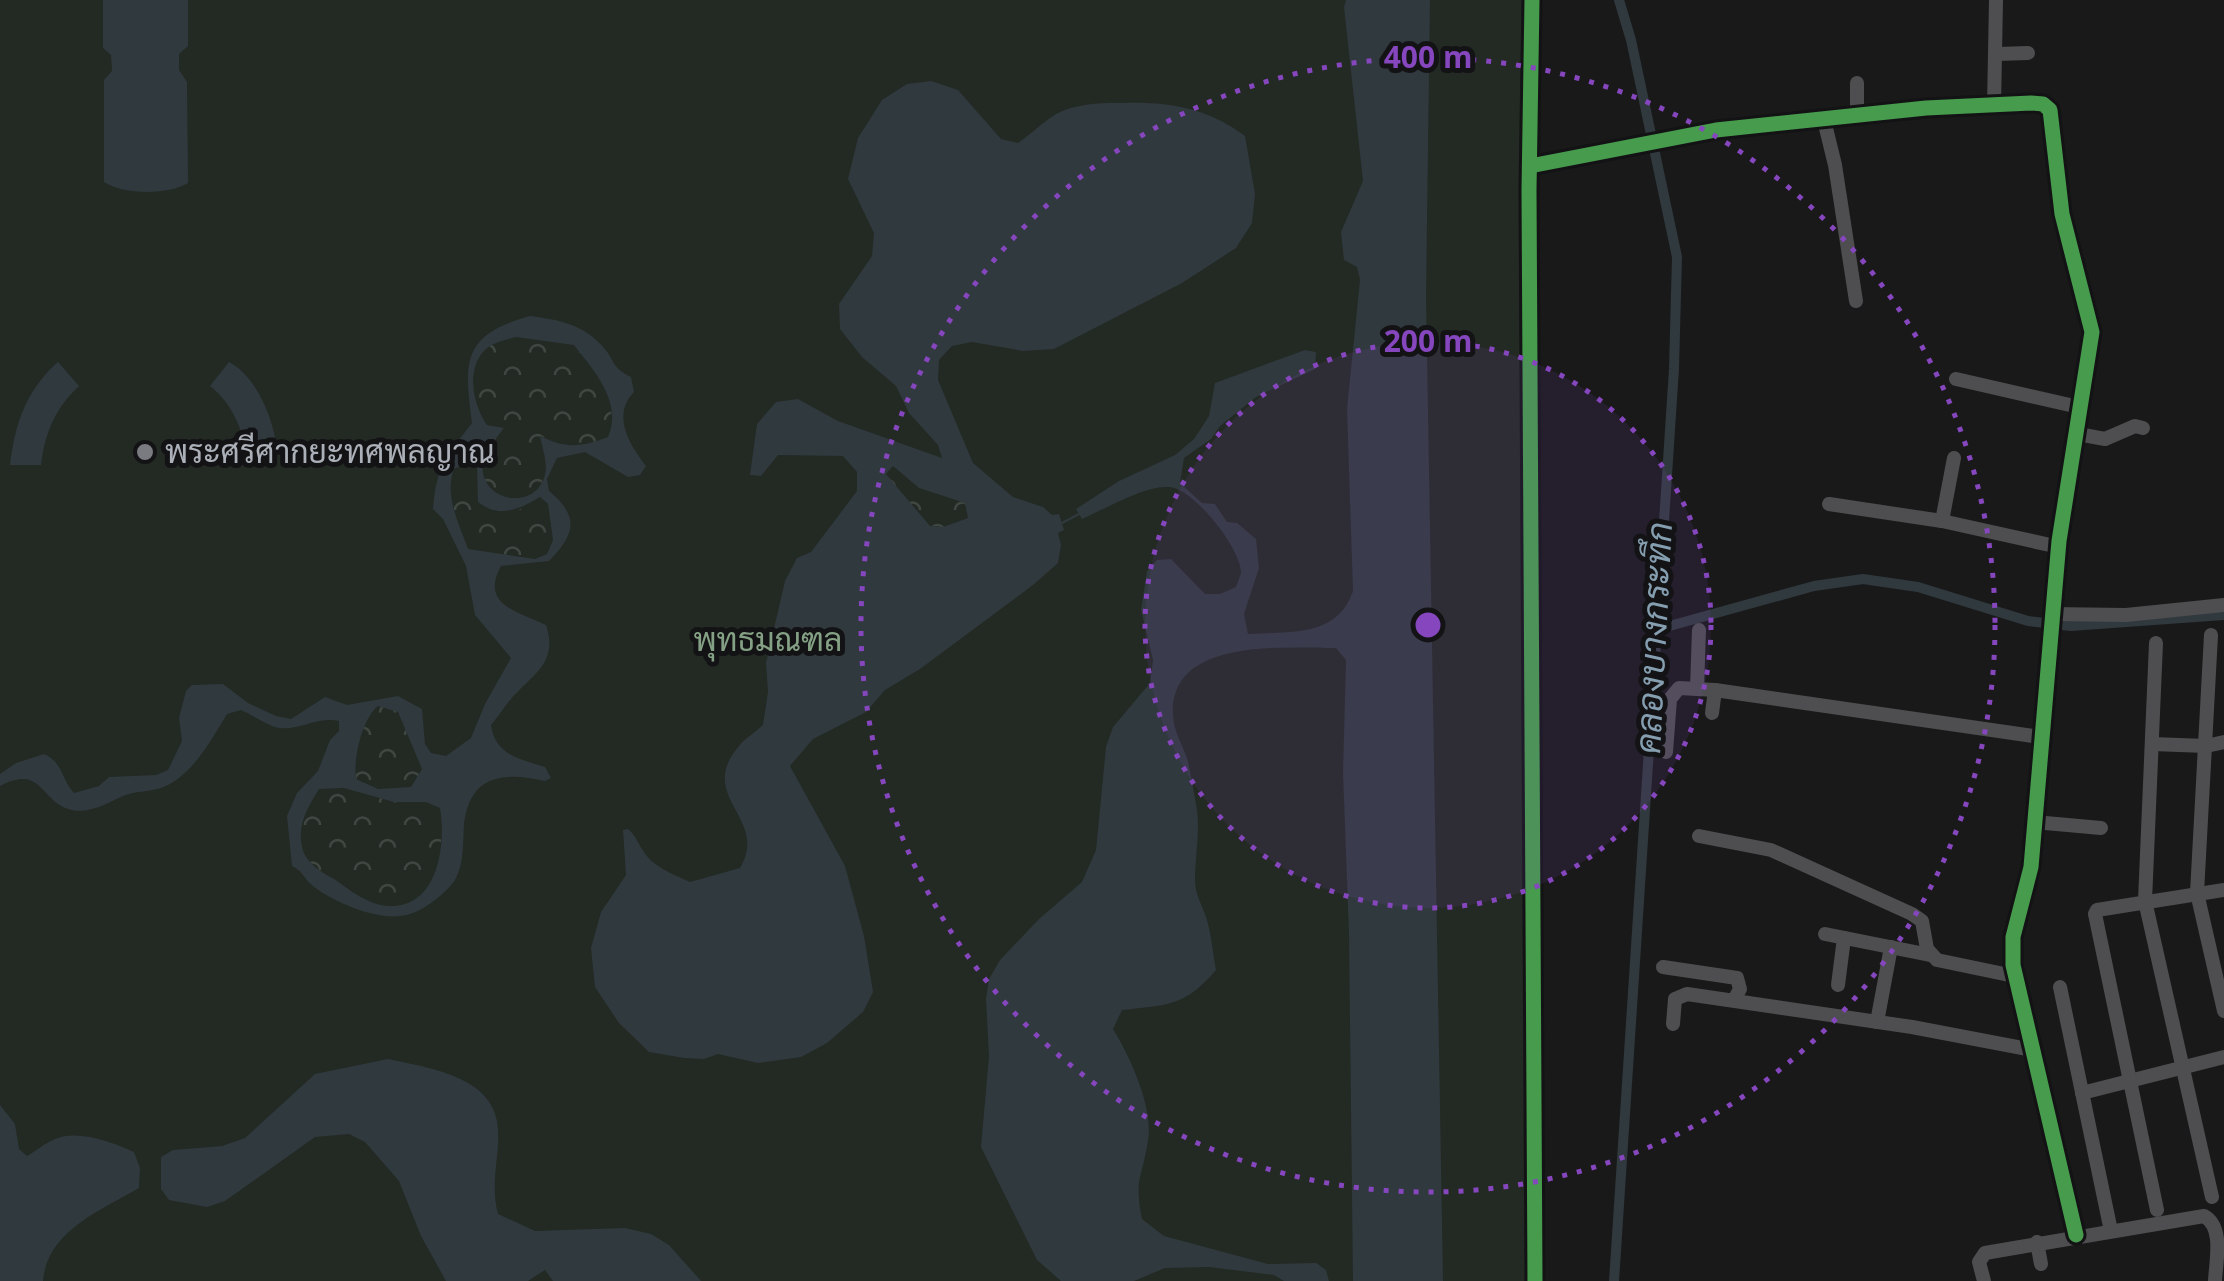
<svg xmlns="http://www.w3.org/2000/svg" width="2224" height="1281" font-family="'Open Sans',Sarabun,sans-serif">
<defs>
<pattern id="forest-crowns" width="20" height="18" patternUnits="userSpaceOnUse" patternTransform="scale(2.5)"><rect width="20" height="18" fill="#232923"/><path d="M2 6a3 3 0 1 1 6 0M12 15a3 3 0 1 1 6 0" fill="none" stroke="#404641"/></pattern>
</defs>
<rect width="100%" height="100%" fill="#191919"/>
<polygon fill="#232923" points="0,0 1529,0 1536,1281 0,1281"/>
<g fill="url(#forest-crowns)">
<path d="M516,337l58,7c20,27 48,58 34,93 -26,10 -42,12 -67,-1 2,12 6,28 3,40 -10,37 -66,25 -61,-13 2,-12 13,-24 20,-34l-17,-4c-13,-21 -21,-57 0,-76 7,-7 20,-9 30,-12z"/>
<path d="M472,460l5,5 1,37 39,9 23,-14 8,7 5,36 -6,14 -12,5 -67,-10c-9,-24 -24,-54 -14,-80z"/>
<polygon points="893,465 919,488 965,503 969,518 943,527 930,526 885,474"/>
<path d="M378,706l20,5 24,58 -10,18 -34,2 -22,-10c-3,-20 6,-60 22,-73z"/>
<path d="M344,788l50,14h32l14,6c5,35 -1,99 -50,98 -21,0 -40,-16 -56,-27 -13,-7 -29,-17 -32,-32 -5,-23 6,-40 17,-58z"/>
</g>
<g fill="#30393e" fill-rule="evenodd">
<path d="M103,0h85v46l-9,8v16l8,12 1,101c-19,12 -65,12 -84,-1v-102l8,-9 -1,-16 -8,-7z"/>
<path d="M1346,0h84l-4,296 17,985h-90l-4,-348 -6,-160 3,-113 -10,-12c-51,0 -167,-11 -163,67 0,14 9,29 14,43 4,15 6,31 9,46 5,26 -1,50 -1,76 0,17 10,29 13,44 4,15 5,31 8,46 -32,37 -48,35 -94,40l-9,19c17,27 41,80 35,112 -6,38 -14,37 -6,78l22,17 104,28 48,-1 10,7 3,11h-45l-10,-6 -65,-8 -44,1 -31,13h-73l-24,-21 -56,-113 8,-91 -3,-57 3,-20 11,-19 39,-41 43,-37 14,-32 10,-103 7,-20 37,-44 3,-23 -12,-50 6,-39 10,-11 14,-1 34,35h15l16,-7c1,-3 5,-13 5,-15 -1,-25 -48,-84 -72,-85 -24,-2 -64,22 -87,32l-6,-10 43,-28 56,-26 19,-16 15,-23 6,-33 90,-33 11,2 -1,17 -59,28 -36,29 -9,13 -27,19 -4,25 22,20 13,1 12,18 10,1 19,16 3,29 -15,46 4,20c42,-3 89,4 105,-43l-6,-182 13,-129 -3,-13 -13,-7 -3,-28 22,-51 -19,-174z"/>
<path d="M931,81l27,9 43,49 17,4c13,-9 25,-21 38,-29 19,-10 41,-11 62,-11 48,-2 89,4 127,33l10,58 -3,29 -16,25 -54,35 -128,66 -31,2 -51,-9 -20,4 -13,14 -1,20 35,83 40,34 30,10 9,8 7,-1 5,16 -6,3 3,12 -3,18 -25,22 -113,84 -35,21 -19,22 -53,27 -23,27 55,100 19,70 9,56 -10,20 -36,31 -26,14 -43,6 -40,-9 -14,5 -20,-1 -35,-6 -30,-29 -24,-36 -4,-39 10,-36 25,-37 -3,-45 5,-1c8,7 9,12 14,20 10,18 31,25 48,33l50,-14c30,-50 -45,-71 -1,-122 6,-8 17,-14 24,-21l5,-33 -2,-29 19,-82 12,-23 14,-6 46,-61v-19l-14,-16 -65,-1 -17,21 -11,-1 7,-51 19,-22 22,-3 40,22 104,37 -4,-13 -29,-32 -13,-27 -34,-29 -22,-28 -1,-25 33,-48 2,-23 -26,-54 10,-41 24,-38 25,-16zM893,466l26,22 46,15 3,15 -25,9 -13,-1 -44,-52z"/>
<path d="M530,316c29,4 54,8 74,32 12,14 7,19 27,29l3,15c-22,23 -6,51 12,74l-6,9 -12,2 -43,-25 -28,6 -10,21 2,12c32,26 25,45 0,70l-48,5c-21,39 16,45 45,59 13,38 -14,50 -35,74 -7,8 -13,18 -20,26 4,30 29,34 54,42l6,11 -6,3c-41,-9 -75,-7 -81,43 -1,17 0,39 -8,54 -5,10 -19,21 -28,27 -19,13 -36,14 -58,8 -17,-4 -44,-16 -57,-27 -9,-7 -10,-15 -21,-20l-5,-50 10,-23 21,-22 12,-31 9,-9v-10c-20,-5 -39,9 -59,7 -13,-2 -27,-13 -39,-18l-14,4c-16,26 -35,63 -66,74 -13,4 -26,3 -38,8 -15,7 -34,18 -51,14 -32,-7 -29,-47 -72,-24v-12l16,-11 28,-9c19,8 17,25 30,39l25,-7 10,-9 47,-2 12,-5 14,-29 -3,-23 7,-27 6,-6 31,-1 25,19 28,13 15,3 34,-22 22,8 51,-9 24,13 3,35 6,9 15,3 25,-18 14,-34 26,-46 -36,-43 -9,-49 -23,-47 -10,-10c3,-42 14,-54 39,-86 -8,-61 -11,-88 58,-107zM516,337l58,8c20,26 49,57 34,92 -26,10 -42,12 -68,-1 2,11 8,27 5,39 -10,38 -68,26 -62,-13 2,-12 14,-24 21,-34l-17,-3c-14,-20 -22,-57 -1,-76 7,-7 20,-9 30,-12zM472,460l5,5 1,37c21,17 42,7 62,-5l8,7 5,36 -6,14 -12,5 -67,-10c-9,-25 -24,-54 -14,-80zM378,706l20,6 24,57 -11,18 -33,2 -22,-10c-3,-20 6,-60 22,-73zM344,788l50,14h32l14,6c6,35 -1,99 -50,98 -21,0 -40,-16 -56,-27 -13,-7 -29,-17 -32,-32 -5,-23 6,-40 17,-58z"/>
<path d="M58,362l21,24c-24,22 -34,47 -38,79h-31c5,-41 16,-75 48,-103z"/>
<path d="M229,362c30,15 51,70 48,103l-31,-2c0,-29 -13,-59 -36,-77z"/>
<path d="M388,1059c36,8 101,16 109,62 5,31 -8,59 1,93l37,17 90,-3 26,6 18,11 32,36h-148l-8,-11 -17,11h-82l-25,-45 -22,-55 -34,-39 -16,-8 -34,3 -90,64 -18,6 -38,-7 -8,-11v-32l12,-7 49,-4 23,-8 70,-64z"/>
<path d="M0,1105l15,19 4,25 8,7c9,-5 18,-13 28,-17 23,-10 57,3 79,13l6,16 -1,20c-39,23 -92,43 -96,93h-43z"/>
</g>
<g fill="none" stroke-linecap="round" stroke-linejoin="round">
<polyline stroke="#30393e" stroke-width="2.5" points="1062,523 1079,514"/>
<g stroke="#30393e" stroke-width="10">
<polyline points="1655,630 1814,586 1863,579 1918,587 2028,621 2071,626 2224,615"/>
<polyline points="1614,1281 1674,369 1677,257 1631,40 1619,0"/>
</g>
<g stroke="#4e4e51" stroke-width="14">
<polyline points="1532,0 1529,190 1535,1281"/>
<polyline points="1997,54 2028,53"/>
<polyline points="1857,83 1857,116"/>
<polyline points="1994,106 1996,0"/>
<polyline points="1824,120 1835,165 1856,301"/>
<polyline points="1530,166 1716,130 1926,108 2031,103 2043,104 2050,110 2062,214 2092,332 2059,541 2031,867 2013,937 2013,965 2076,1235"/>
<polyline points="1956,379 2083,408"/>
<polyline points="2078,434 2105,439 2135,426 2143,428"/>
<polyline points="1829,504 1942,521 2059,547"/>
<polyline points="1942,521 1954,458"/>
<polyline points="2051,614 2126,615 2224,605"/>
<polyline points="2211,635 2197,893 2224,1011"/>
<polyline points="2156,643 2145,901 2212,1197"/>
<polyline points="1697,689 1699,630"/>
<polyline points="1712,713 1715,690"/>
<polyline points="2152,744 2206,746 2224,742"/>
<polyline points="1666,752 1670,699 1679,688 1715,690 2040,737"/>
<polyline points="2034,822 2101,828"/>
<polyline points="1699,836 1771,850 1912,914 1922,921 1927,949 1937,960 2014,976"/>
<polyline points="1825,934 1930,955"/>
<polyline points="1663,967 1737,978 1740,989 1734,1000"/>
<polyline points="1838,985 1844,938"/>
<polyline points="2060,987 2111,1231"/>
<polyline points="1877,1022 1891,947"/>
<polyline points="1673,1024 1675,999 1687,994 1912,1027 2033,1050"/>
<polyline points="2082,1093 2224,1057"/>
<polyline points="2157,1210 2095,914 2097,910 2224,890"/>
<polyline points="2037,1242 2041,1264"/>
<path d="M1984,1281l-5,-19 6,-9 219,-37c20,11 12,44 11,65"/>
</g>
<g stroke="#131315" stroke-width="21">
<g id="cycleway">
<polyline points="1532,0 1529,190 1535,1281"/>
<polyline points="1530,166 1716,130 1926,108 2031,103 2043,104 2050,110 2062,214 2092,332 2059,541 2031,867 2013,937 2013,965 2076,1235"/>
</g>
</g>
<use href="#cycleway" stroke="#469c4c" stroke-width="15"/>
</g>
<circle cx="1428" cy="625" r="283" fill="#8546be" fill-opacity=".12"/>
<g fill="none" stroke="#8546be" stroke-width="5" stroke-dasharray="5 10">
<circle cx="1428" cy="625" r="283"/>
<circle cx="1428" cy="625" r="567"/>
</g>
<circle fill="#797b80" stroke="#131315" stroke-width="4" cx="145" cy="452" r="10"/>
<g text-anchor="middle" stroke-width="10" stroke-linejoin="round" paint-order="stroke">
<g font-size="32" fill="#acb0b8" stroke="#131315" text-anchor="start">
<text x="165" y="463">พระศรีศากยะทศพลญาณ</text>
</g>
<g font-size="32" fill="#85a185" stroke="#131315">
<text x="768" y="651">พุทธมณฑล</text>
</g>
<g font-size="35" font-style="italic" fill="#869fb0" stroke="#131315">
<text transform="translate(1654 638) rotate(-87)" y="12">คลองบางกระทึก</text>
</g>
</g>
<circle cx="1428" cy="625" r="15" fill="#8546be" stroke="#131315" stroke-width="5"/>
<g font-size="30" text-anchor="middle" font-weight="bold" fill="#8546be" stroke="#131315" stroke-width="10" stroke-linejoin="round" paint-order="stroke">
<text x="1428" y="68">400 m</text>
<text x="1428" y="352">200 m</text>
</g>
</svg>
